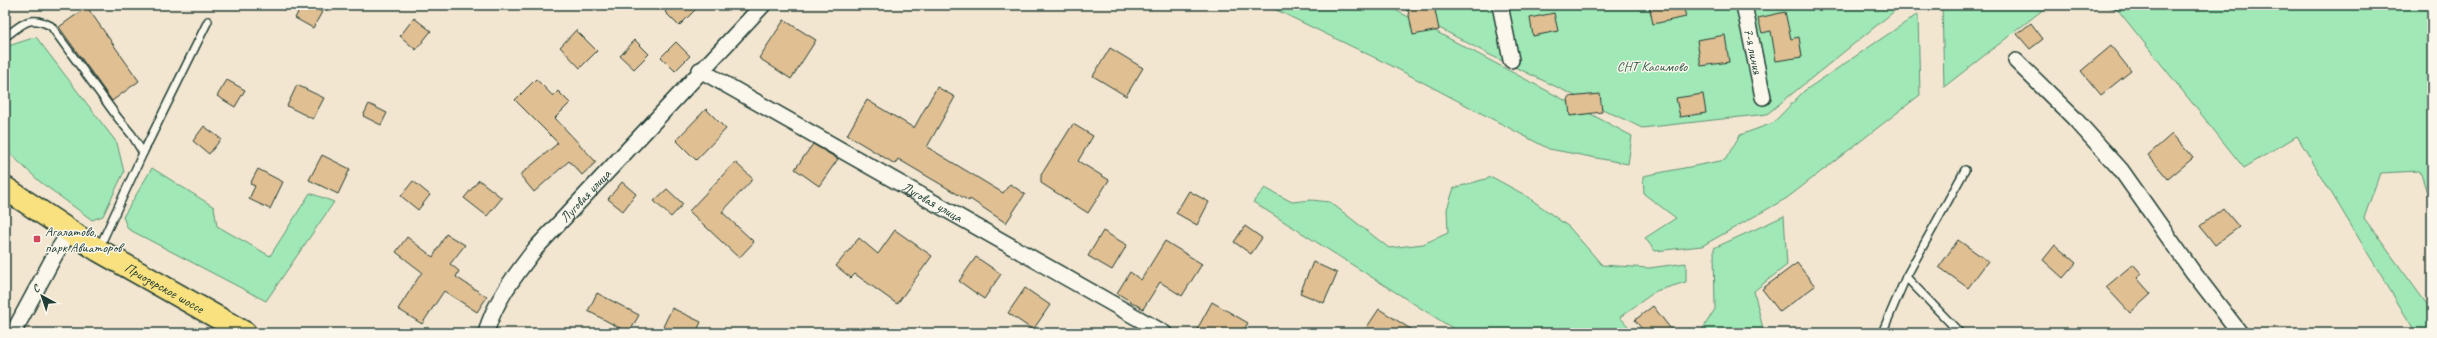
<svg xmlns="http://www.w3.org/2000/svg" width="2437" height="338" font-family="Caveat,sans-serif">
<rect width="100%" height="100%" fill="#f3e6d1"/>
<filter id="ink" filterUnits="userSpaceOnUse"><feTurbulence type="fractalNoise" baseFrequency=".025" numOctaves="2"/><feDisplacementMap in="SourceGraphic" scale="8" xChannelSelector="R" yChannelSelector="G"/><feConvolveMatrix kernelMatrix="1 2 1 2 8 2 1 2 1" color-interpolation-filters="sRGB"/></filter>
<g filter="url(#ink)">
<g fill="#a0e8b6" stroke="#609275">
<polygon points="1266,5 1386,5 1632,136 1628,164 1549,149 1390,65"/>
<polygon points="1396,5 1902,5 1767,114 1642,128 1492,56"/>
<polygon points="1942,5 2049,5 1944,87"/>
<polygon points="2104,5 2432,5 2432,231 2431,205 2420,171 2380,173 2364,218 2429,307 2432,333 2416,333 2297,136 2244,168 2118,10"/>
<polygon points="1918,14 1920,95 1787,198 1702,246 1655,251 1645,238 1676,218 1644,194 1643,176 1725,160 1740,135 1773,123 1804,91"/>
<polygon points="36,37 117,143 124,172 103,216 92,220 39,181 5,149 5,47"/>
<polygon points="152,168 214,207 217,226 270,256 310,193 334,202 266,301 128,229 123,217"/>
<polygon points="1492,177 1525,195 1569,227 1602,265 1649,268 1686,263 1686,282 1656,291 1620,317 1634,333 1460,333 1253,202 1265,188 1292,202 1311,200 1330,202 1389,248 1423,244 1448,233 1447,209 1454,188"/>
<polygon points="1784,216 1787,265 1754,291 1764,333 1700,333 1715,309 1714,248"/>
</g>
<g fill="#e0bf93" stroke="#1f3d34">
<polygon points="302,5 310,5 322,12 313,28 295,18"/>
<polygon points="671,5 700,5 679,26 665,12"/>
<polygon points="1407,5 1434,5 1439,30 1413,35"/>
<polygon points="1649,5 1683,5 1686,17 1653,24"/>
<polygon points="87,7 139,81 112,101 59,27"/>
<polygon points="1785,12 1791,39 1799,37 1802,57 1776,61 1771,31 1762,33 1758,18"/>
<polygon points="1554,13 1558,31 1533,36 1530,18"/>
<polygon points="414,18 431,31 416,50 400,36"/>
<polygon points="784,20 816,40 791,79 759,58"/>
<polygon points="2031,23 2043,39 2030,49 2017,34"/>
<polygon points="576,30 597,51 580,68 560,47"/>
<polygon points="1725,35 1729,62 1701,66 1697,40"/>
<polygon points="635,40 649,54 634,69 620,56"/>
<polygon points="676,42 690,56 675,71 661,57"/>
<polygon points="2111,46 2131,71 2101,95 2081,71"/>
<polygon points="1110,48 1143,68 1126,96 1093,76"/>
<polygon points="536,79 553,96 558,91 570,103 555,118 596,162 582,175 569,161 534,192 520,175 558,143 515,100"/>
<polygon points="227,80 245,90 235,107 217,96"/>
<polygon points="297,85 324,98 313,119 287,106"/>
<polygon points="937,87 955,97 927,147 1003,193 1010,184 1025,194 1006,223 970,199 969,201 898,159 895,164 847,135 867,100 914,128"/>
<polygon points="1600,94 1602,112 1570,116 1568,97"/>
<polygon points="1703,94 1706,113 1680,117 1676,98"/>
<polygon points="369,104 387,113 381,125 363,116"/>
<polygon points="706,109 726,129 696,160 676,140"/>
<polygon points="1073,124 1093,136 1078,161 1109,180 1088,213 1041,183 1041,175"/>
<polygon points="204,126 221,139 209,154 193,141"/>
<polygon points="2172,134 2193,158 2168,179 2148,155"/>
<polygon points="813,144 838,159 819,186 795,169"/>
<polygon points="322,155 350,169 338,194 309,180"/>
<polygon points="735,162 753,179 722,212 754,242 739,258 689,211"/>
<polygon points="258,169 283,182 270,209 249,199 255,186 250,184"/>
<polygon points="479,180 502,198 487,216 464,198"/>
<polygon points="413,181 430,195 418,210 401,196"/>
<polygon points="622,182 636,194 623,211 608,199"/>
<polygon points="667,189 683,204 671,217 654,201"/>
<polygon points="1189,191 1209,202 1197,225 1176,213"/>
<polygon points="2223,208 2239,227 2215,245 2200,226"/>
<polygon points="1245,226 1262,238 1251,254 1234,242"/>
<polygon points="895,230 932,256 897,304 855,274 851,278 836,266 859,238 878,254"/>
<polygon points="1103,231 1127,245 1112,270 1088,256"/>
<polygon points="446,234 465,245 450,264 459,271 456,277 487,297 477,312 444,291 422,324 398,309 422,272 396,252 407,237 433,257"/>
<polygon points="1958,240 1988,261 1968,288 1939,267"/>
<polygon points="1165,241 1202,264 1182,296 1160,282 1143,309 1117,293 1130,272 1141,280"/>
<polygon points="2055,245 2076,263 2063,278 2043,260"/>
<polygon points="976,257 1001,274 984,299 959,281"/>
<polygon points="1313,262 1337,273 1324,303 1300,293"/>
<polygon points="1797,263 1815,286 1780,312 1762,289"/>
<polygon points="2133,264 2142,274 2137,278 2151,294 2130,313 2106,287"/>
<polygon points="1025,288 1050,305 1033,330 1008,313"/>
<polygon points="597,293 639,315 629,333 588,311"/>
<polygon points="1212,302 1248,323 1242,333 1195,333"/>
<polygon points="1653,306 1674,333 1645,333 1635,320"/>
<polygon points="672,308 701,322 696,333 660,333"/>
<polygon points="1379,309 1417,333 1363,333"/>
</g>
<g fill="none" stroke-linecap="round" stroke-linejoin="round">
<g stroke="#1f3d34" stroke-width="10">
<g id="service">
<path d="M5,37c18,-13 24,-23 46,-11l67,92 14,17 11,18"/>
<polyline points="99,248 143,153 208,21"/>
<polyline points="1906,277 1960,333"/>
<polyline points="1882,333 1906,277 1965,170"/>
</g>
</g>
<g stroke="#1f3d34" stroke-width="18">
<g id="minor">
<polyline points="1500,5 1511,60"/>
<path id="s1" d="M1744,5l19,92"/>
<polyline points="2016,61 2074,118 2121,170 2193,272 2240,333"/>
<path id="s2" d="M700,70l464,263"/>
<polyline points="13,333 56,253 70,232"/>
<path id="s3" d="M486,333c8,-31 30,-59 50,-85l227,-243"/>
</g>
</g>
<g stroke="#1f3d34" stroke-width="25">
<g id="primary">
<path id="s4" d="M5,188l93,62 147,83"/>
</g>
</g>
<use href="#service" stroke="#fbf7ec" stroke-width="7"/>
<use href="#minor" stroke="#fbf7ec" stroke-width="15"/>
<use href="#primary" stroke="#fae180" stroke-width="22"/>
</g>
</g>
<rect fill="#d1495b" stroke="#fbf7ec" stroke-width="1.5" x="33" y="235" width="8" height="8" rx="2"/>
<g text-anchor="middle" stroke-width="3" stroke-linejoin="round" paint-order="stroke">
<g font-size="14" fill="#1f3d34" stroke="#fbf7ec">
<text dy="5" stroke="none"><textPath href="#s1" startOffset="47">7-я линия</textPath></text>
<text dy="5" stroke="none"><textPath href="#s3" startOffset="171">Луговая улица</textPath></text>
<text dy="5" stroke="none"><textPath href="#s2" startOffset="267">Луговая улица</textPath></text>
<text dy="5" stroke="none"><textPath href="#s4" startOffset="188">Приозерское шоссе</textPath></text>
</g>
<g font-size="14" fill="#395f4e" stroke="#fbf7ec">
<text x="1652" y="71">СНТ Касимово</text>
</g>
<g font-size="14" fill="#1f3d34" stroke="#fbf7ec" text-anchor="start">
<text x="45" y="236">Агалатово,<tspan x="45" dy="16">парк Авиаторов</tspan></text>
</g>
</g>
<rect width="2437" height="338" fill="none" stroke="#fbf7ec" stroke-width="20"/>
<rect x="10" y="10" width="2417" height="318" fill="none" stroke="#1f3d34" stroke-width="1.5" filter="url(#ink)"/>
<g transform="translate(42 296) rotate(320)" stroke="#fbf7ec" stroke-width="3" paint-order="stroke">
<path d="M0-3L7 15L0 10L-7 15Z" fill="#1f3d34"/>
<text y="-6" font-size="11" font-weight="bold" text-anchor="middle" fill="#1f3d34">С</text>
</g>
</svg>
